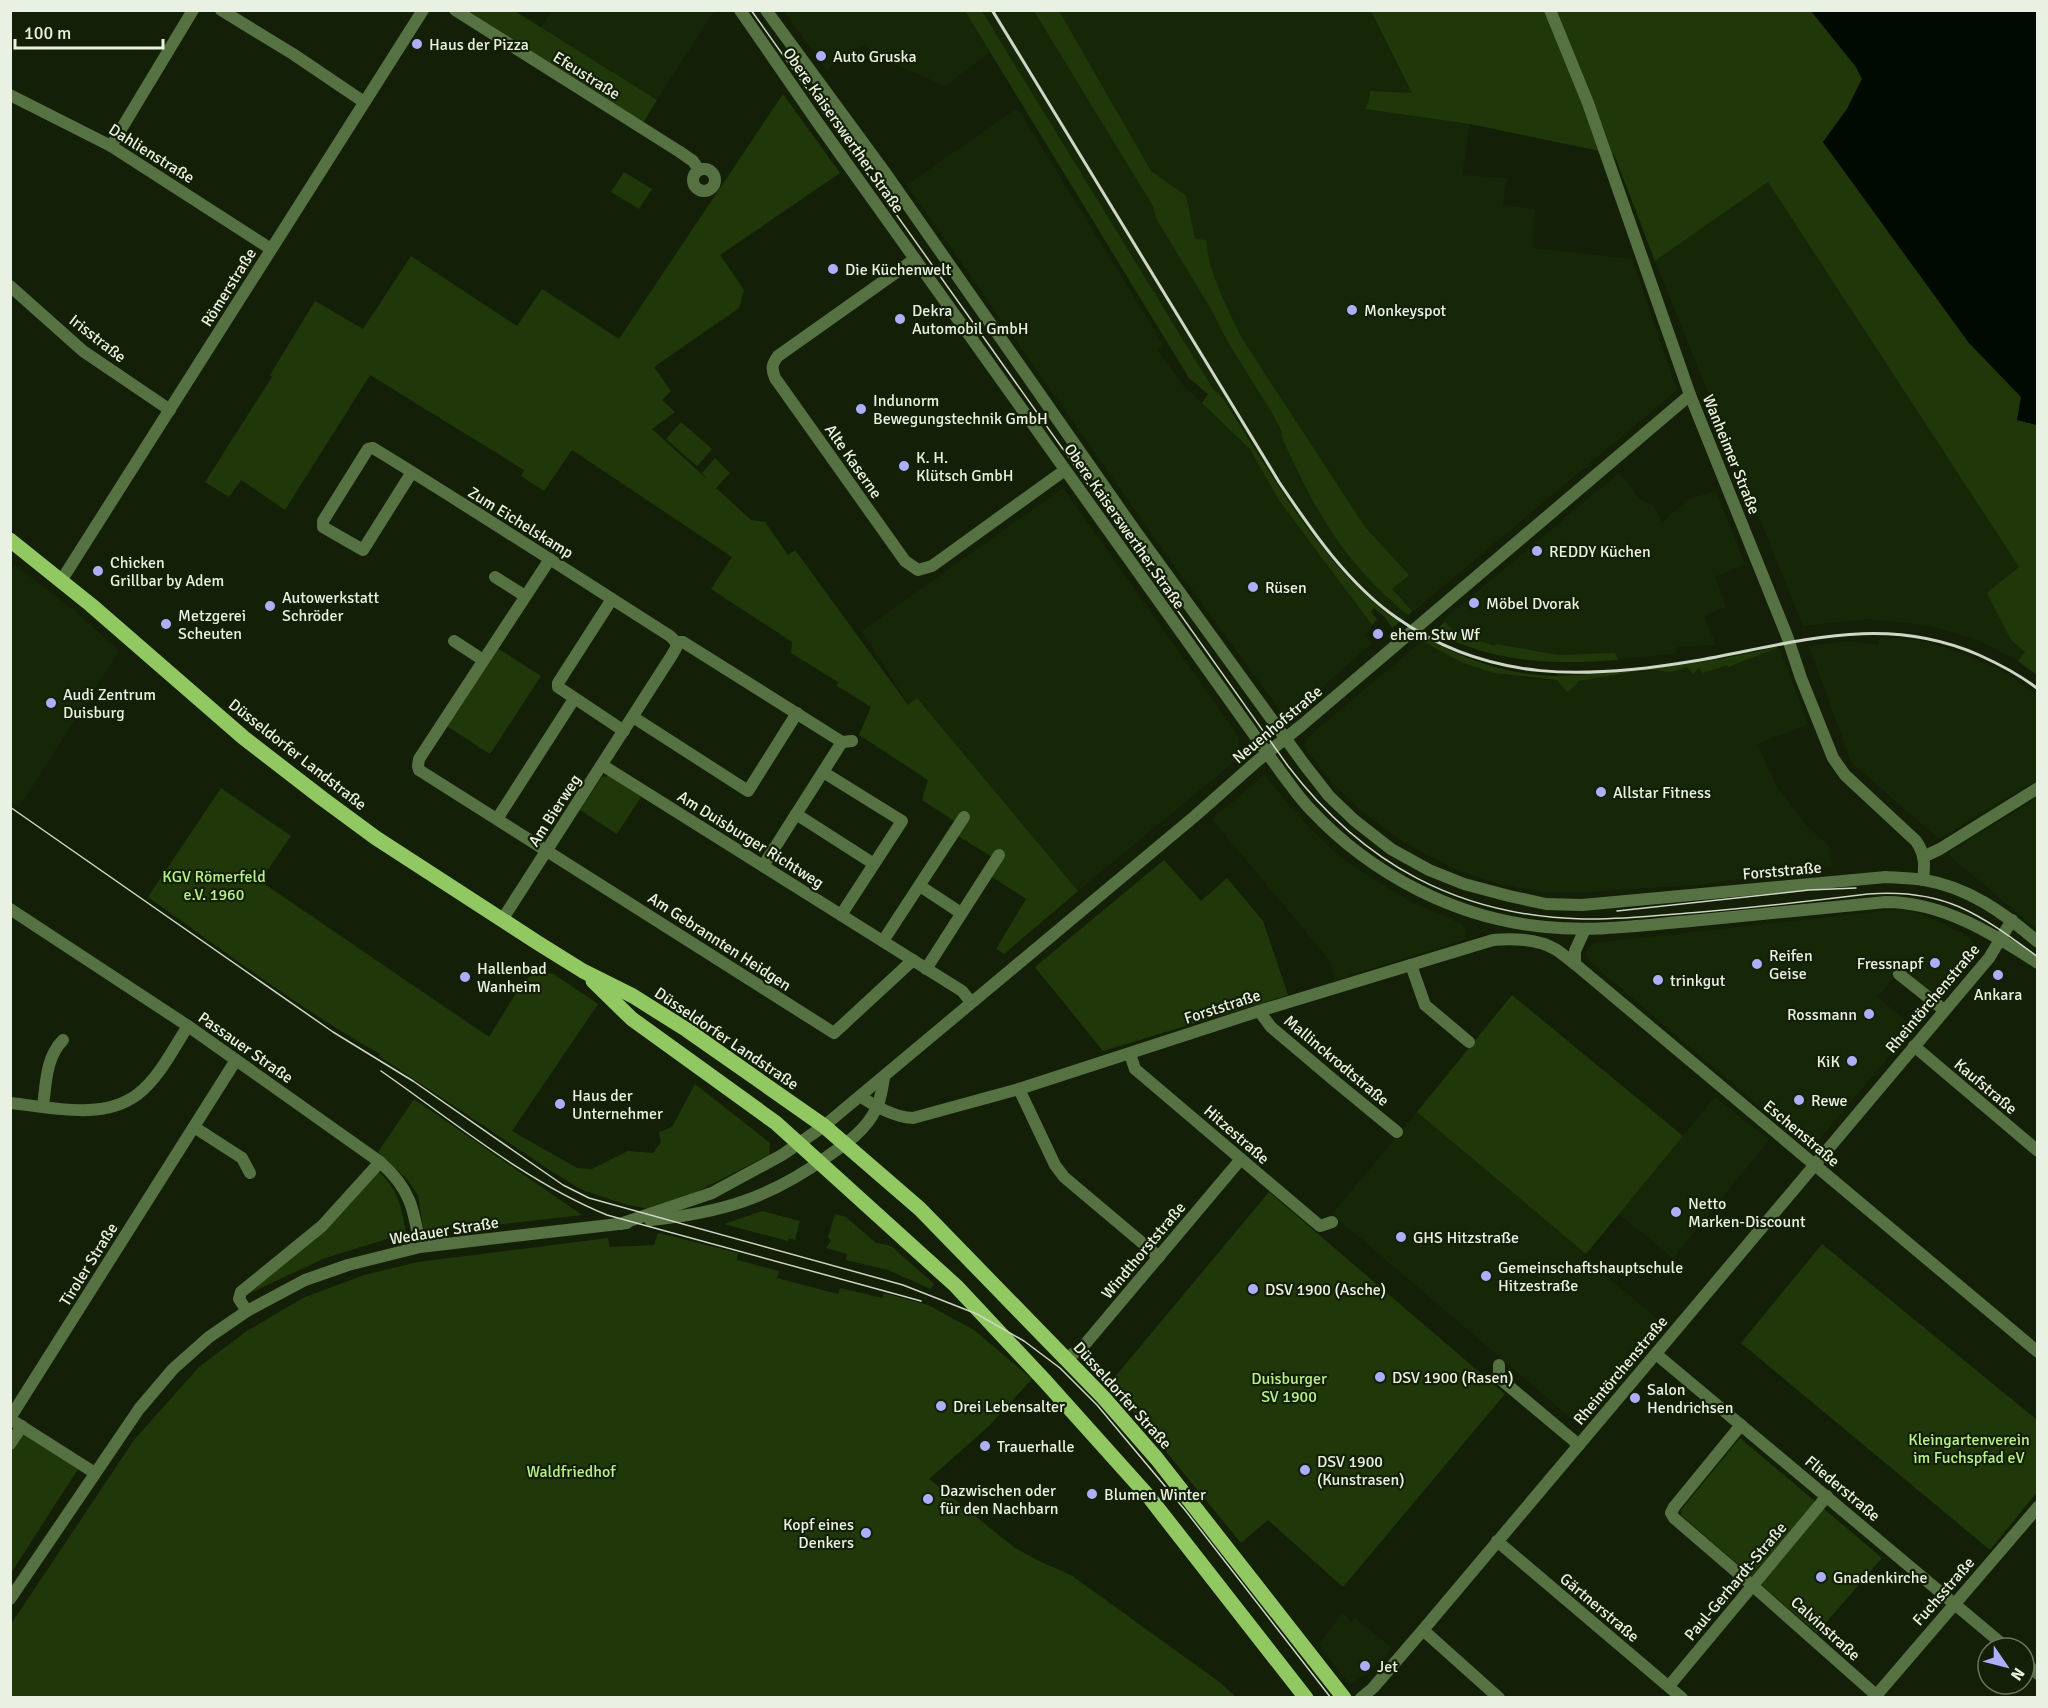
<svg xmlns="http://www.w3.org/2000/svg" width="2048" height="1708" font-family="Signika,sans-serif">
<rect width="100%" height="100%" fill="#132007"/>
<g fill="#162707">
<polygon points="552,11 717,11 712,14 657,100 541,27"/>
<polygon points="784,11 965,11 990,52 945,86 874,55 865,44 826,70"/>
<polygon points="982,11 1371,11 1413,94 1369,100 1365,109 1470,124 1462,175 1507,178 1503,205 1535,209 1533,248 1632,259 1677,390 1396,626 1364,601 1321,556 1372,625 1365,635 1372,643 1294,712 1282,713 1168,557 907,185 1014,110 1020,112 1164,346 1158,351 1183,385 1202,403 1212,389"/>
<polygon points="1768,182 2019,567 2011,640 2025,652 2018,661 1975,639 1927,625 1867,619 1803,626 1655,261"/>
<polygon points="1619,473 1641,500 1653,505 1662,522 1688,499 1716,491 1745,564 1715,577 1726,607 1704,616 1716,645 1678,647 1675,654 1616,659 1615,655 1572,659 1504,650 1456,636 1442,621"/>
<polygon points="1063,488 1239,737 1239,748 1236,760 1078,891 917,698 909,706 862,631"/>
<polygon points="15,565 70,607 119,651 19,807 10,801 10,572"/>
<polygon points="1879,638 1917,640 1948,648 2000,669 2037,695 2037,780 1939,839 1851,762 1809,646 1849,641 1879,645"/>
<polygon points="1422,641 1463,663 1494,673 1536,679 1562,681 1722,662 1779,647 1808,724 1757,744 1777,787 1806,825 1829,846 1833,866 1698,885 1588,892 1543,892 1500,884 1459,871 1403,842 1364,813 1333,784 1305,748 1307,738"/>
<polygon points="1264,775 1305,823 1338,855 1367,875 1411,902 1460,923 1465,929 1465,937 1461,941 1335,980 1330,961 1212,819"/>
<polygon points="2037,798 2037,930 1949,855 1951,851"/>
<polygon points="1900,909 1921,914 1942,923 1968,937 1974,942 1975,949 1970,960 1938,999 1895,977 1877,997 1914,1027 1812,1148 1808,1148 1590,962 1586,956 1587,950 1594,943"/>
<polygon points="1715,1097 1769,1140 1673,1258 1619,1214"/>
<polygon points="1417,1112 1586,1254 1583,1257 1666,1326 1580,1426 1332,1214"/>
<polygon points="1342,1613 1351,1622 1355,1618 1392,1648 1376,1666 1350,1685 1318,1643 1324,1638"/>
</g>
<g fill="#203809">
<polygon points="463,11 515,11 657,100 643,123"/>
<path d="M965,11h17l231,378 9,8c49,77 101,172 177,225l-7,6 -8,-12 -10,-8 -3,4 6,8 -5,5 -93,-125 -29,-51 -48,-46 6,-9 -19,-16z"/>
<path d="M1034,11h25l92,160 35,25 9,43 11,1 4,25 12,32 19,40 124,190 44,48 -17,14 20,22 -4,4c-64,-52 -93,-104 -126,-178v-5l-11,-21 -42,-67 -18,-35 -55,-91 -3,-12z"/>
<polygon points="1371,11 1811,11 1856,67 1862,79 1847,109 1823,142 1969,343 2022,397 2017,420 2037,425 2037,675 2018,661 2025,652 2011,640 1987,593 2019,567 1768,182 1655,261 1614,154 1470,124 1365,109 1369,100 1370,91 1412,93"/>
<polygon points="783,94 840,173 720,255 744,290 739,308 654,367 671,391 662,400 675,412 652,429 708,480 702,473 715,458 730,473 716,488 751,520 765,522 788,555 795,550 908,705 917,698 1078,891 1004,954 996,949 1026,899 992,877 994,858 958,836 956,822 922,800 928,780 859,735 871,707 837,686 838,682 791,653 792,642 711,589 732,557 572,450 544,491 521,476 524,470 370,375 285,510 241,480 229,497 205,482 272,377 270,375 315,301 363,329 411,256 517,326 542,289 619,339"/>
<polygon points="624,172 652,189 639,209 611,192"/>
<polygon points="681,422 712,449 697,466 666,439"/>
<path d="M1445,622l11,12 5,-3 6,6 28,9 1,-2 62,11 57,-2 3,7c-64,5 -127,3 -184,-29z"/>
<path d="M1426,638c37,21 83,37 127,38 29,0 58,-4 87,-7 45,-4 91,-11 136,-22l1,1 -49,19 -1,-2 -24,8 -4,-5 -6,6 -6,-7 -16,5 -16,-2 -18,1 -59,10 -3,5 -8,6 -10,-12 -63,-7 -31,-10 -41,-22z"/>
<polygon points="497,648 541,676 490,754 447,726"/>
<polygon points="609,776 641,797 617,834 580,810 602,777"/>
<path d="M221,788l70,48 -31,45 229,156 34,-55 9,-7 20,-2 46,31 -86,127 65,37 15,1 36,-18 25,2 8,-11 -2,-10 13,-5 23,-43 75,59 -1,12 -73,37 -18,8 -14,3 -15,6 -25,-5 -44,-15 -27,-17 -174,-116 1,-2c-80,-45 -157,-104 -232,-157z"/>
<polygon points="1164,860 1201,901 1227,878 1263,921 1288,995 1103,1051 1035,967"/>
<polygon points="1512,995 1683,1136 1586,1254 1417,1112"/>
<polygon points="414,1099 582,1215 424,1233 418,1195 407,1179 378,1152"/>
<path d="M377,1170c21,19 24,35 29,63l-81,25 -81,38z"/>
<polygon points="1269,1192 1505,1394 1343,1587 1268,1520 1241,1543 1113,1387 1109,1384"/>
<polygon points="762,1211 800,1221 795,1240 789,1238 788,1241 724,1224"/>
<polygon points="835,1214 846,1217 876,1243 891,1246 934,1284 931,1289 888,1270 846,1260 847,1254 826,1248 831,1241 828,1237"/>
<polygon points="658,1233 738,1253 737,1260 779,1271 777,1278 838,1294 840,1288 882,1298 884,1293 928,1305 974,1330 1032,1379 989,1426 929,1479 1015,1548 1041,1562 1071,1575 1218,1681 1236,1697 11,1697 11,1624 134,1440 199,1367 247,1331 303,1298 364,1275 418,1262 608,1238 610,1247 654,1245"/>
<polygon points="1822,1244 2037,1420 2037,1492 1990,1550 1741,1343"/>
<polygon points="22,1433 78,1469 11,1573 11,1452"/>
<polygon points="1740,1438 1882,1558 1817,1633 1681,1515 1681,1510"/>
</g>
<polygon fill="#000a00" points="1811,11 2037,11 2037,425 2017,420 2021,397 1969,343 1823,142 1847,109 1862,79 1856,67"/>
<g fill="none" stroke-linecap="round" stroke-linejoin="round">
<g stroke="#567142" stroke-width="12">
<polyline points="221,10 293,54 364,102"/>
<polyline points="455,10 680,152 693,161 699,170"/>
<path d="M740,10l78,113 462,648c10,13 19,27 31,39 61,65 146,109 235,117 49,5 97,-2 145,-6 65,-6 130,-13 195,-19 56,0 106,31 152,61"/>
<path d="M766,10l118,161 252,361 168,232 25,32 25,24 37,29 38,21 35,14 45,12 37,8 36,1 304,-28c13,1 26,1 38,3 44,7 80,33 114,62"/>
<path d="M1550,10l38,93 102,292 97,241 14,42 32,80 12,17 71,66c9,13 9,23 7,39"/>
<polyline points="10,95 111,146 271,249"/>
<polyline points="111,146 193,10"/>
<circle cx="704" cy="180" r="11"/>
<path d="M915,259l-137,97c-6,8 -7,12 -3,22l130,183 13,9 14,-4 133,-96"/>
<polyline points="10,286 83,351 170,410"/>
<path d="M412,472l-49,78 -40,-23v-6l45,-72 5,-1c100,61 198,125 297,188l6,6h7l159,100 10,-1"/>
<polyline points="550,559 419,759 418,766 419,770 834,1033 913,960"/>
<polyline points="495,577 525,596"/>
<polyline points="61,581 423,10"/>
<polyline points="612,599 558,683 558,687 624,731"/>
<polyline points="454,641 483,660"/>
<polyline points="633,717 748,791 797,713"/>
<polyline points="602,765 962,991 971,1002"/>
<polyline points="823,772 902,821 841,915"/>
<polyline points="796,814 874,864"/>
<polyline points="497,819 574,699"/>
<polyline points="1923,857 1940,849 2038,788"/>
<polyline points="763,866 842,742"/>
<polyline points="920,886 961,913"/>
<path d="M10,909l178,117 192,136c30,26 34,47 40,85"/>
<polyline points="502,920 672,655 676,648 676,642"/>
<polyline points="883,941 964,817"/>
<polyline points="1575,964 1575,951 1585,929"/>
<polyline points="1411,965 1425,1005 1469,1042"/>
<polyline points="926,969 999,855"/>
<polyline points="1899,974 1944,1010"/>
<polyline points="1259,1011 1271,1027 1336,1082 1397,1132"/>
<polyline points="1914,1046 2038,1151"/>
<polyline points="1130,1054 1135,1069 1320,1226 1332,1222"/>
<polyline points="1019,1089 1055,1165 1064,1177 1159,1257"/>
<path d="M861,1097c16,10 33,20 52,21l106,-29 240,-78 234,-71c19,-2 45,-1 62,9 7,4 13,10 20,15l463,388"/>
<path d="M10,1103c41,4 93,18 128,-9 21,-16 35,-45 50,-68"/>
<path d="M43,1106c3,-23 3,-49 20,-66"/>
<polyline points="194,1127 242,1158 250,1173"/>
<path d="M650,1220c71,-7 120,-22 178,-64 19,-13 38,-26 48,-47 5,-9 6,-21 8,-31"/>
<polyline points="620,1224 712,1193 782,1155 824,1126 1195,816 1256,762 1302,725 1690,395"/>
<polyline points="247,1311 239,1299 241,1292 322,1226 380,1162"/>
<polyline points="1656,1354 2007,1648"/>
<polyline points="1066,1358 1081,1349 1241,1159"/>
<polyline points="1499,1365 1499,1378 1579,1445"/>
<polyline points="10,1418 236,1060"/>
<polyline points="10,1419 95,1473"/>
<polyline points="1741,1425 1674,1507 1671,1513 1674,1518 1753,1586 1876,1695"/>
<polyline points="10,1444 22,1426"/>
<polyline points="1497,1541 1682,1698"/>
<polyline points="10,1599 139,1409 173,1369 209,1337 247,1311 305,1280 348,1265 420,1247 627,1223"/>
<polyline points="1423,1630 1499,1698"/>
<polyline points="2024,1662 2038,1674"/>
<polyline points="1669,1686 1827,1496"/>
<polyline points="1361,1698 1373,1688 1423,1630 1989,958 2012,920"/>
<polyline points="1874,1698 2038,1507"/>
</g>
<g stroke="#91c862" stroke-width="15">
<polyline points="10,540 91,605 244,738 323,799 376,838 538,943 583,971 633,996 687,1030 824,1126 920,1209 1103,1397 1157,1459 1344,1698"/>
<polyline points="593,981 632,1019 776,1123 956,1286 1045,1381 1149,1497 1306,1698"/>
</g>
<g stroke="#ced7c6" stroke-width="1.5">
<path d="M751,10l537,756c75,98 170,150 295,153 39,1 78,-4 118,-7 55,-5 111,-11 167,-18 76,-6 110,19 170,63"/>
<polyline points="10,807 333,1032 413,1081 563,1185 589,1198 903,1285 977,1314 1024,1341 1060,1368 1097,1405 1185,1510 1331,1698"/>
<polyline points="1617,911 1809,890 1856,888"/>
<path d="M381,1071c72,50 145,111 226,144l314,86"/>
</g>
<path stroke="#ced7c6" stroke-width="3" d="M992,10l287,472c33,49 69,102 118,136 92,65 191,61 297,43 99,-17 187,-49 285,-6 20,9 41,20 59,34"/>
</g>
<g fill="#adaffb" stroke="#132007" stroke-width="2">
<circle cx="417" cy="44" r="6"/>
<circle cx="821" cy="56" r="6"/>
<circle cx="833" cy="269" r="6"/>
<circle cx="1352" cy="310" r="6"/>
<circle cx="900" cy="319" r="6"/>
<circle cx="861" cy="409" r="6"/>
<circle cx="904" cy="466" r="6"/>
<circle cx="1537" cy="551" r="6"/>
<circle cx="98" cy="571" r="6"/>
<circle cx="1253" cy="587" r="6"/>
<circle cx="1474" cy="603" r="6"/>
<circle cx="270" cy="606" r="6"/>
<circle cx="166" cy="624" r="6"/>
<circle cx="1378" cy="634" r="6"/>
<circle cx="51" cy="703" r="6"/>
<circle cx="1601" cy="792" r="6"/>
<circle cx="1935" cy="963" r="6"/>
<circle cx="1757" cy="964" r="6"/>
<circle cx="1998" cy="975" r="6"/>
<circle cx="465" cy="977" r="6"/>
<circle cx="1658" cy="980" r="6"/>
<circle cx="1869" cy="1014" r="6"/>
<circle cx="1852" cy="1061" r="6"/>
<circle cx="1799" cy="1100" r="6"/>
<circle cx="560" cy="1104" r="6"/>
<circle cx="1676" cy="1212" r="6"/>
<circle cx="1401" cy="1237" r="6"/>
<circle cx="1486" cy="1276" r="6"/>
<circle cx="1253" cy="1289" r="6"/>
<circle cx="1380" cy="1377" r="6"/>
<circle cx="1635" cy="1398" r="6"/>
<circle cx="941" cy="1406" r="6"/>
<circle cx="985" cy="1446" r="6"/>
<circle cx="1305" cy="1470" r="6"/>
<circle cx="1092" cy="1494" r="6"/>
<circle cx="928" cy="1499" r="6"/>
<circle cx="866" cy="1533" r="6"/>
<circle cx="1821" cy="1577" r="6"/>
<circle cx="1365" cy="1666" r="6"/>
</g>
<g text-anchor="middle" stroke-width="4.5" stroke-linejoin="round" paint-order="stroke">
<g font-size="16" fill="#e9f2e2" stroke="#132007" text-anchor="start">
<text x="429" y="50">Haus der Pizza</text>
<text x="833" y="62">Auto Gruska</text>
<text x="845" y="275">Die Küchenwelt</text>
<text x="912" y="316">Dekra<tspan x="912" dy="18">Automobil GmbH</tspan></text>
<text x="1364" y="316">Monkeyspot</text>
<text x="873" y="406">Indunorm<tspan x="873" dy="18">Bewegungstechnik GmbH</tspan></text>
<text x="916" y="463">K. H.<tspan x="916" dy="18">Klütsch GmbH</tspan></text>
<text x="1549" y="557">REDDY Küchen</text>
<text x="110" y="568">Chicken<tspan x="110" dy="18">Grillbar by Adem</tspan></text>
<text x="1265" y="593">Rüsen</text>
<text x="282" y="603">Autowerkstatt<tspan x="282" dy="18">Schröder</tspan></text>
<text x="1486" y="609">Möbel Dvorak</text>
<text x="178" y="621">Metzgerei<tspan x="178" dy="18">Scheuten</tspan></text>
<text x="1390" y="640">ehem Stw Wf</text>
<text x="63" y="700">Audi Zentrum<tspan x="63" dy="18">Duisburg</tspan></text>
<text x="1613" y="798">Allstar Fitness</text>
<text x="1769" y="961">Reifen<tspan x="1769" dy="18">Geise</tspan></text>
<text x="1923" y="969" text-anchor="end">Fressnapf</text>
<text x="477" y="974">Hallenbad<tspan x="477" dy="18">Wanheim</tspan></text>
<text x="1670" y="986">trinkgut</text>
<text x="1998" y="1000" text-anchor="middle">Ankara</text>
<text x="1857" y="1020" text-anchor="end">Rossmann</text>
<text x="1840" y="1067" text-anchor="end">KiK</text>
<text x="572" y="1101">Haus der<tspan x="572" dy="18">Unternehmer</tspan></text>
<text x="1811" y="1106">Rewe</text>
<text x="1688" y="1209">Netto<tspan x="1688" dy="18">Marken-Discount</tspan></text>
<text x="1413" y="1243">GHS Hitzstraße</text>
<text x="1498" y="1273">Gemeinschaftshauptschule<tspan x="1498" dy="18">Hitzestraße</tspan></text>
<text x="1265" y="1295">DSV 1900 (Asche)</text>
<text x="1392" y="1383">DSV 1900 (Rasen)</text>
<text x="1647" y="1395">Salon<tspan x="1647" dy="18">Hendrichsen</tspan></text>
<text x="953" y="1412">Drei Lebensalter</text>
<text x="997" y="1452">Trauerhalle</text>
<text x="1317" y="1467">DSV 1900<tspan x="1317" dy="18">(Kunstrasen)</tspan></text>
<text x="940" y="1496">Dazwischen oder<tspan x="940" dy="18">für den Nachbarn</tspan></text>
<text x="1104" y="1500">Blumen Winter</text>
<text x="854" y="1530" text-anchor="end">Kopf eines<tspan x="854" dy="18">Denkers</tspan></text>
<text x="1833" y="1583">Gnadenkirche</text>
<text x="1377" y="1672">Jet</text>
</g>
<g font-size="16" fill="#e9f2e2" stroke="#132007">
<text transform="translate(587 75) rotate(32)" y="6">Efeustraße</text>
<text transform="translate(844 130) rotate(55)" y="6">Obere Kaiserswerther Straße</text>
<text transform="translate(152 153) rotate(32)" y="6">Dahlienstraße</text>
<text transform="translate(228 287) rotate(-58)" y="6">Römerstraße</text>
<text transform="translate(98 338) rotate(38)" y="6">Irisstraße</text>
<text transform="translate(1732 454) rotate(68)" y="6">Wanheimer Straße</text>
<text transform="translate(854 461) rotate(55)" y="6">Alte Kaserne</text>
<text transform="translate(521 522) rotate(32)" y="6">Zum Eichelskamp</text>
<text transform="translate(1125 526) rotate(55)" y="6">Obere Kaiserswerther Straße</text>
<text transform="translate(1277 724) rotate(-40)" y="6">Neuenhofstraße</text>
<text transform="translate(298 754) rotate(38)" y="6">Düsseldorfer Landstraße</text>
<text transform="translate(554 810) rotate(-57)" y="6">Am Bierweg</text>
<text transform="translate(751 839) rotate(32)" y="6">Am Duisburger Richtweg</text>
<text transform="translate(1782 870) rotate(-5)" y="6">Forststraße</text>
<text transform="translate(720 941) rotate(33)" y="6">Am Gebrannten Heidgen</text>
<text transform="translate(1932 998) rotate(-50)" y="6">Rheintörchenstraße</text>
<text transform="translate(1222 1006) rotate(-18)" y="6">Forststraße</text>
<text transform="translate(727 1038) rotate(34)" y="6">Düsseldorfer Landstraße</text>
<text transform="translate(246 1047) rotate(35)" y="6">Passauer Straße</text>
<text transform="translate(1337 1060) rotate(40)" y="6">Mallinckrodtstraße</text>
<text transform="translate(1986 1086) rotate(40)" y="6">Kaufstraße</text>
<text transform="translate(1802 1133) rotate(40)" y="6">Eschenstraße</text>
<text transform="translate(1237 1134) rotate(41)" y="6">Hitzestraße</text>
<text transform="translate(444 1230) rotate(-9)" y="6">Wedauer Straße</text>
<text transform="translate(1143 1250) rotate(-50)" y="6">Windthorststraße</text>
<text transform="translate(88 1264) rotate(-58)" y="6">Tiroler Straße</text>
<text transform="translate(1620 1370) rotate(-50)" y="6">Rheintörchenstraße</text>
<text transform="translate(1123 1395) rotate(48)" y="6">Düsseldorfer Straße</text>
<text transform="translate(1843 1488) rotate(40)" y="6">Fliederstraße</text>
<text transform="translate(1735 1581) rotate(-50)" y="6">Paul-Gerhardt-Straße</text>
<text transform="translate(1943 1591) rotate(-49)" y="6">Fuchsstraße</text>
<text transform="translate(1600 1607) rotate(40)" y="6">Gärtnerstraße</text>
<text transform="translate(1826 1628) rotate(42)" y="6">Calvinstraße</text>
</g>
<g font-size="16" fill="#b8f08c" stroke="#132007">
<text x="214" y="882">KGV Römerfeld<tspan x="214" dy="18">e.V. 1960</tspan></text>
<text x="1289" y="1384">Duisburger<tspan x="1289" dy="18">SV 1900</tspan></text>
<text x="1969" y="1445">Kleingartenverein<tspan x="1969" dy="18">im Fuchspfad eV</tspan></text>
<text x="571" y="1477">Waldfriedhof</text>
</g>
</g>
<rect width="2048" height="1708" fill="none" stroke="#e9f2e2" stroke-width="24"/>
<g transform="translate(2006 1666) rotate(125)"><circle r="28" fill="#132007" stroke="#69745f" stroke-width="1.5"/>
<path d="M0-4.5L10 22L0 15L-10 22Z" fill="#adaffb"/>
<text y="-9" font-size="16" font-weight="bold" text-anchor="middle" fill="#e9f2e2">N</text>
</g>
<path d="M15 39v9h148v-9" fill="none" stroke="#e9f2e2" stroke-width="3"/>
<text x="24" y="39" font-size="18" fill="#e9f2e2" stroke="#132007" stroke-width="4.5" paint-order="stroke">100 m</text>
</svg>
